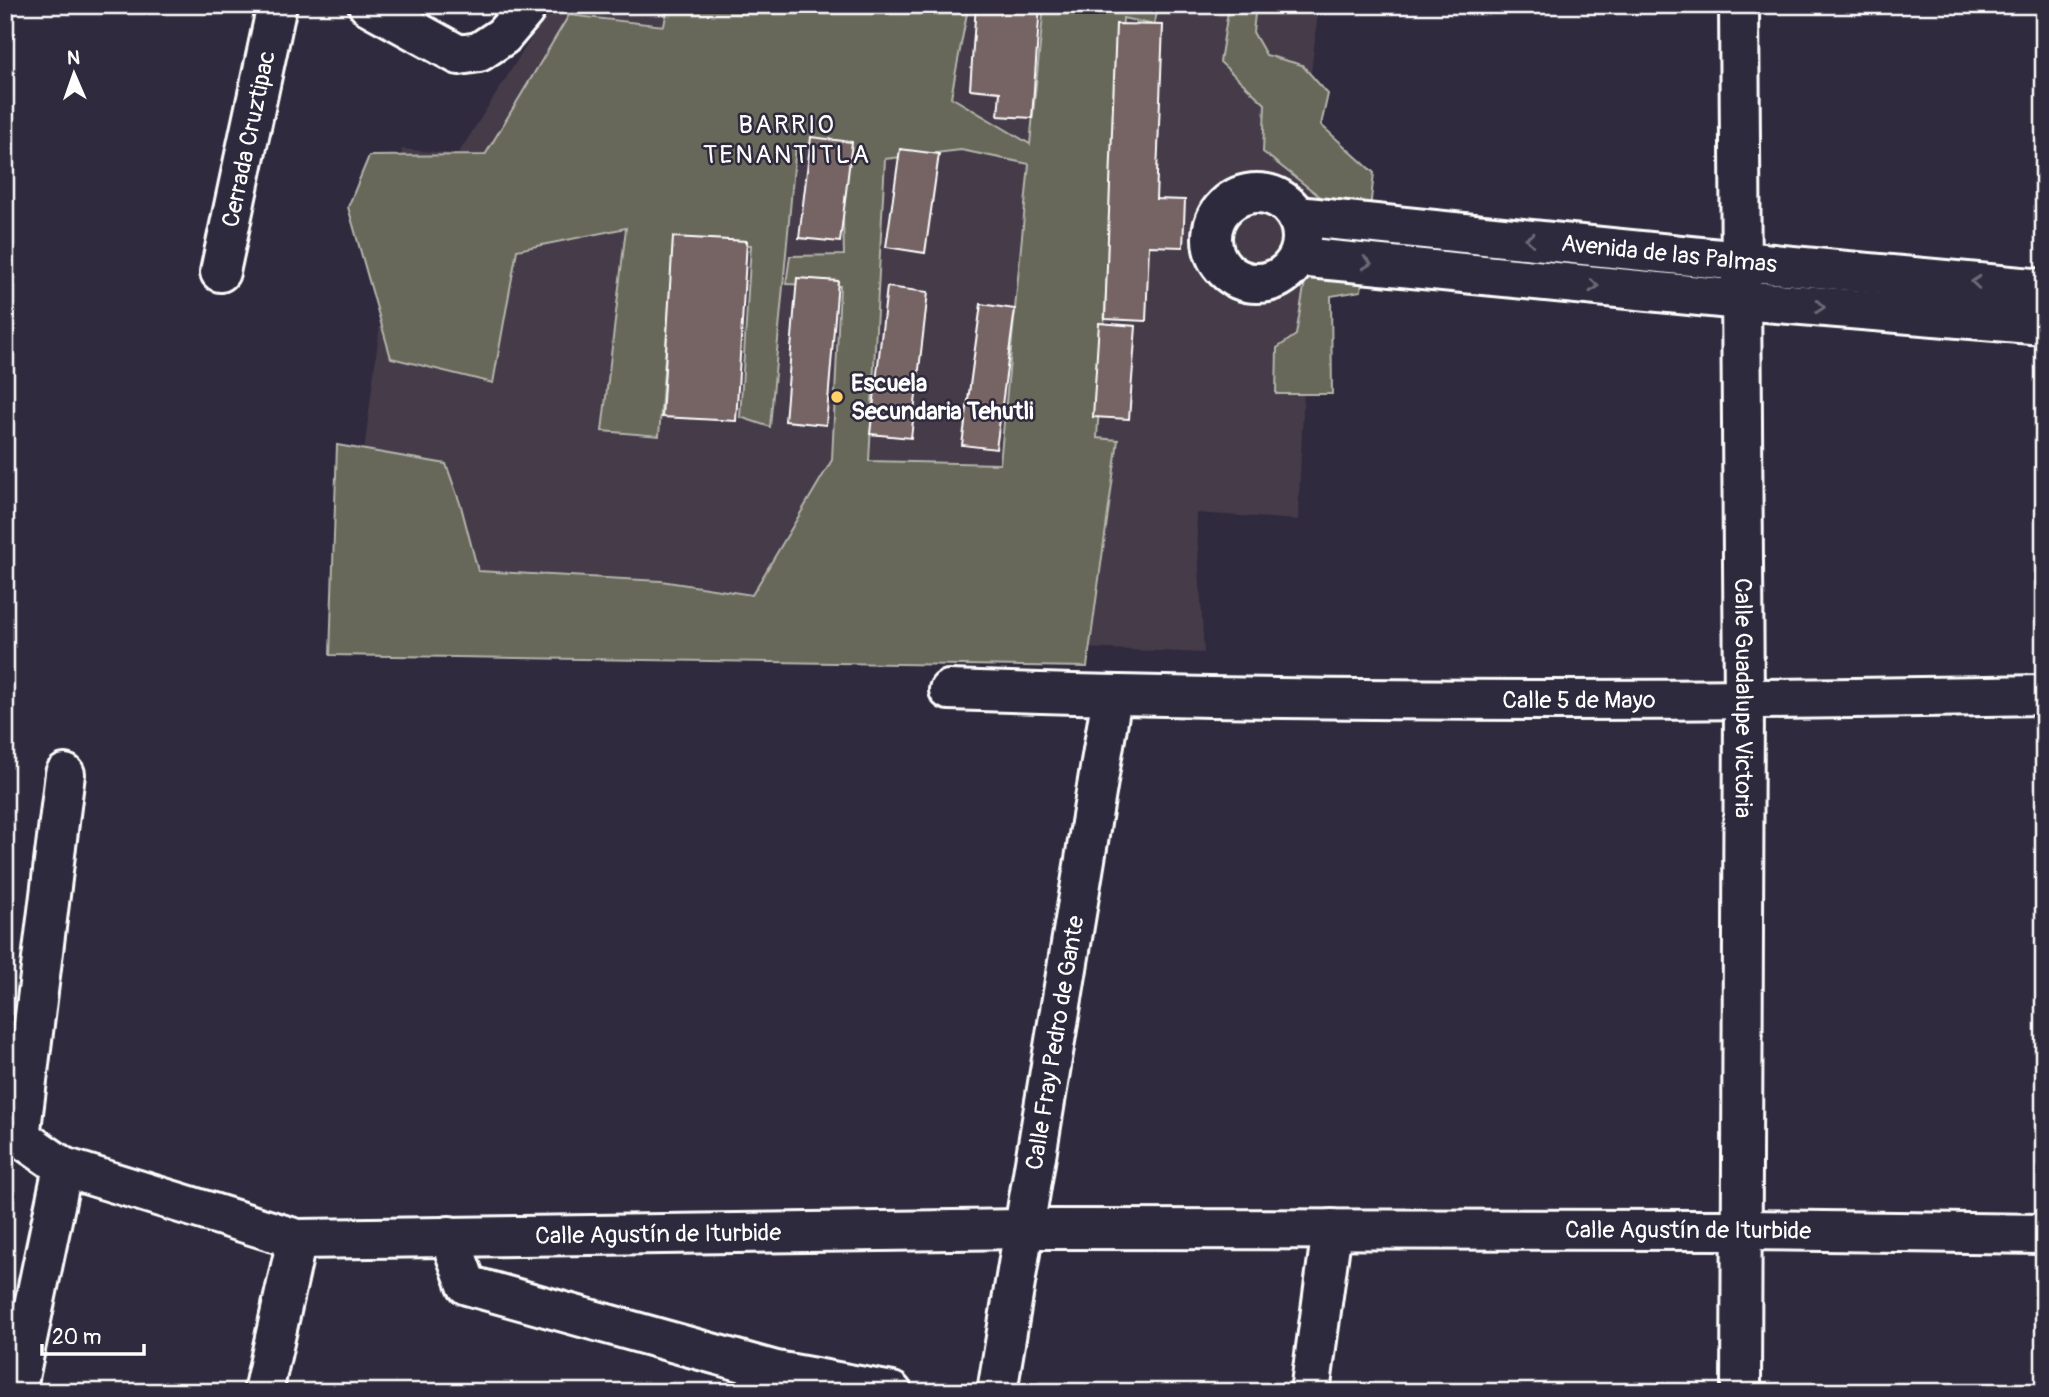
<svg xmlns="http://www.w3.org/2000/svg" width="2049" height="1397" font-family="Pangolin,sans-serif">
<rect width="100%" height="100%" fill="#2f2a3d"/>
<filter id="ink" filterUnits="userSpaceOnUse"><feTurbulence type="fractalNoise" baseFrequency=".0143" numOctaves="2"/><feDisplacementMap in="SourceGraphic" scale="14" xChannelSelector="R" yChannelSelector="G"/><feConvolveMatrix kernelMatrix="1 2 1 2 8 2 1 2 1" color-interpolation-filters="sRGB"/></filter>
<g filter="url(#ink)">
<polygon fill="#443b48" points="552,5 1319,5 1304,134 1352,181 1338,280 1309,281 1298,520 1196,513 1204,653 343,618 402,149 458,154"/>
<g fill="#67685a" stroke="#b3b4ac" stroke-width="2" fill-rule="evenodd">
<path d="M668,5h286l14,3 -17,89 79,47 14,-139h115l-5,20 -31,-7 -26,420 21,2 -31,227 -757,-12 7,-210 109,19 15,42 17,65 183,10 91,14 80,-135 8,-174 -54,-2 4,-28 54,-1 -3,-113 -45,3 -26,282 -30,-10 11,-172 -77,-3 -15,194 -57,-5 24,-203 -109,22 -24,133 -102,-25 -43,-151 21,-51 116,-1 84,-140 95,11zM961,150l68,14 -29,300 -131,-3 16,-302z"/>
<polygon points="1229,5 1256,5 1253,32 1266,55 1302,65 1328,94 1321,125 1374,173 1361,291 1331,296 1332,394 1276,394 1277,348 1296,335 1307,269 1326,268 1328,203 1263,152 1265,104 1220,62"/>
</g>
<g fill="#766363" stroke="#fff" stroke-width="2">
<polygon points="976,5 1040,5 1032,118 998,116 1000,92 970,89"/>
<polygon points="1116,24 1163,25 1156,199 1185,200 1183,247 1149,246 1146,321 1105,319"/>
<polygon points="811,137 852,142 840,242 799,238"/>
<polygon points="900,149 939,154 925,253 886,247"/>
<polygon points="673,237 747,241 736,421 662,417"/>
<polygon points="797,278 838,281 826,425 785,421"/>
<polygon points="887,287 928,292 911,438 870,434"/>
<polygon points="981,304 1015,309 996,449 962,445"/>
<polygon points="1099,323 1136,326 1129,419 1093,417"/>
</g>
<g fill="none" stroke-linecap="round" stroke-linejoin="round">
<g stroke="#fff" stroke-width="44">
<g id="street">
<polyline points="368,5 459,55 479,52 503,36 525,10 526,5"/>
<path id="s1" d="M1739,5l5,696 -3,691"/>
<circle cx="1257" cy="238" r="45"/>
<path id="s2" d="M1297,216l443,45 304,28"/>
<polyline points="1299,257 1741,300 2044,325"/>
<path id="s3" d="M220,272l57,-267"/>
<path id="s4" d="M949,690c365,13 730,12 1095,5"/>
<path id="s5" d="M5,1133l15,4 43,30 234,72 728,-10 717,1 302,4"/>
<polyline points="20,1137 65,774"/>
<polyline points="449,1236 467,1285 776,1371 892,1392"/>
<polyline points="16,1392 63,1167"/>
<polyline points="263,1392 297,1239"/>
<path id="s6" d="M997,1392l115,-696"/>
<polyline points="1310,1392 1332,1229"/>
</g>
</g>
<use href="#street" stroke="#2f2a3d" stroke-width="38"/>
</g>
<defs><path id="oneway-chevron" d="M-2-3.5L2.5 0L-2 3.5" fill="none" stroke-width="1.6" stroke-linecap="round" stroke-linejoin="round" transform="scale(1.75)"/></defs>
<g stroke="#6d6a77">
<use href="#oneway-chevron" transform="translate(1530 239) rotate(-174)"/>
<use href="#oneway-chevron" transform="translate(1367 263) rotate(6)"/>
<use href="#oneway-chevron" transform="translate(1976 282) rotate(-175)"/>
<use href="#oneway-chevron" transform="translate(1594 286) rotate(6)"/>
<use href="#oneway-chevron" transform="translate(1820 307) rotate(5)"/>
</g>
</g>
<circle fill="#ffd166" stroke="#2f2a3d" stroke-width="2.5" cx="837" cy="397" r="7"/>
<g text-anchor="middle" stroke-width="5" stroke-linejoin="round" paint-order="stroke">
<g font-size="24" fill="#fff" stroke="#2f2a3d">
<text dy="8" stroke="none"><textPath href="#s3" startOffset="136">Cerrada Cruztipac</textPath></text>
<text dy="8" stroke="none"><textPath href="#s2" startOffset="374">Avenida de las Palmas</textPath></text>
<text dy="8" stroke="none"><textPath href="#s1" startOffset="693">Calle Guadalupe Victoria</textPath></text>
<text dy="8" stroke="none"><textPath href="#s4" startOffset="630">Calle 5 de Mayo</textPath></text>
<text dy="8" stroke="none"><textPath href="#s6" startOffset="354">Calle Fray Pedro de Gante</textPath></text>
<text dy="8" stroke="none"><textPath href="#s5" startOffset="1704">Calle Agustín de Iturbide</textPath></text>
<text dy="8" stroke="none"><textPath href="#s5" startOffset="674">Calle Agustín de Iturbide</textPath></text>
</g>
<g font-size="24" font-weight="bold" fill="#fff" stroke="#2f2a3d" text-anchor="start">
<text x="851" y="391">Escuela<tspan x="851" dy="28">Secundaria Tehutli</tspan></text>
</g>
<g font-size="26" letter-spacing="2" fill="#fff" stroke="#2f2a3d">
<text x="787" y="133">BARRIO<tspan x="787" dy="30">TENANTITLA</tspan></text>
</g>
</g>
<rect width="2049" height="1397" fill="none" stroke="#2f2a3d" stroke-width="28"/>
<rect x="14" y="14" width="2021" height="1369" fill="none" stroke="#fff" stroke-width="2.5" filter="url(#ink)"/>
<g transform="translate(74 74) rotate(358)" stroke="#2f2a3d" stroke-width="5" paint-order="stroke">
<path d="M0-5L12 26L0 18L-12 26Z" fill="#ffffff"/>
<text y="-10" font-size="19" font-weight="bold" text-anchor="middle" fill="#ffffff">N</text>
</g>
<path d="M42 1344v10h102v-10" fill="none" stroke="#ffffff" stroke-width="3.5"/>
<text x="52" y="1344" font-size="21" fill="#ffffff" stroke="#2f2a3d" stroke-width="5" paint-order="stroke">20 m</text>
</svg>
